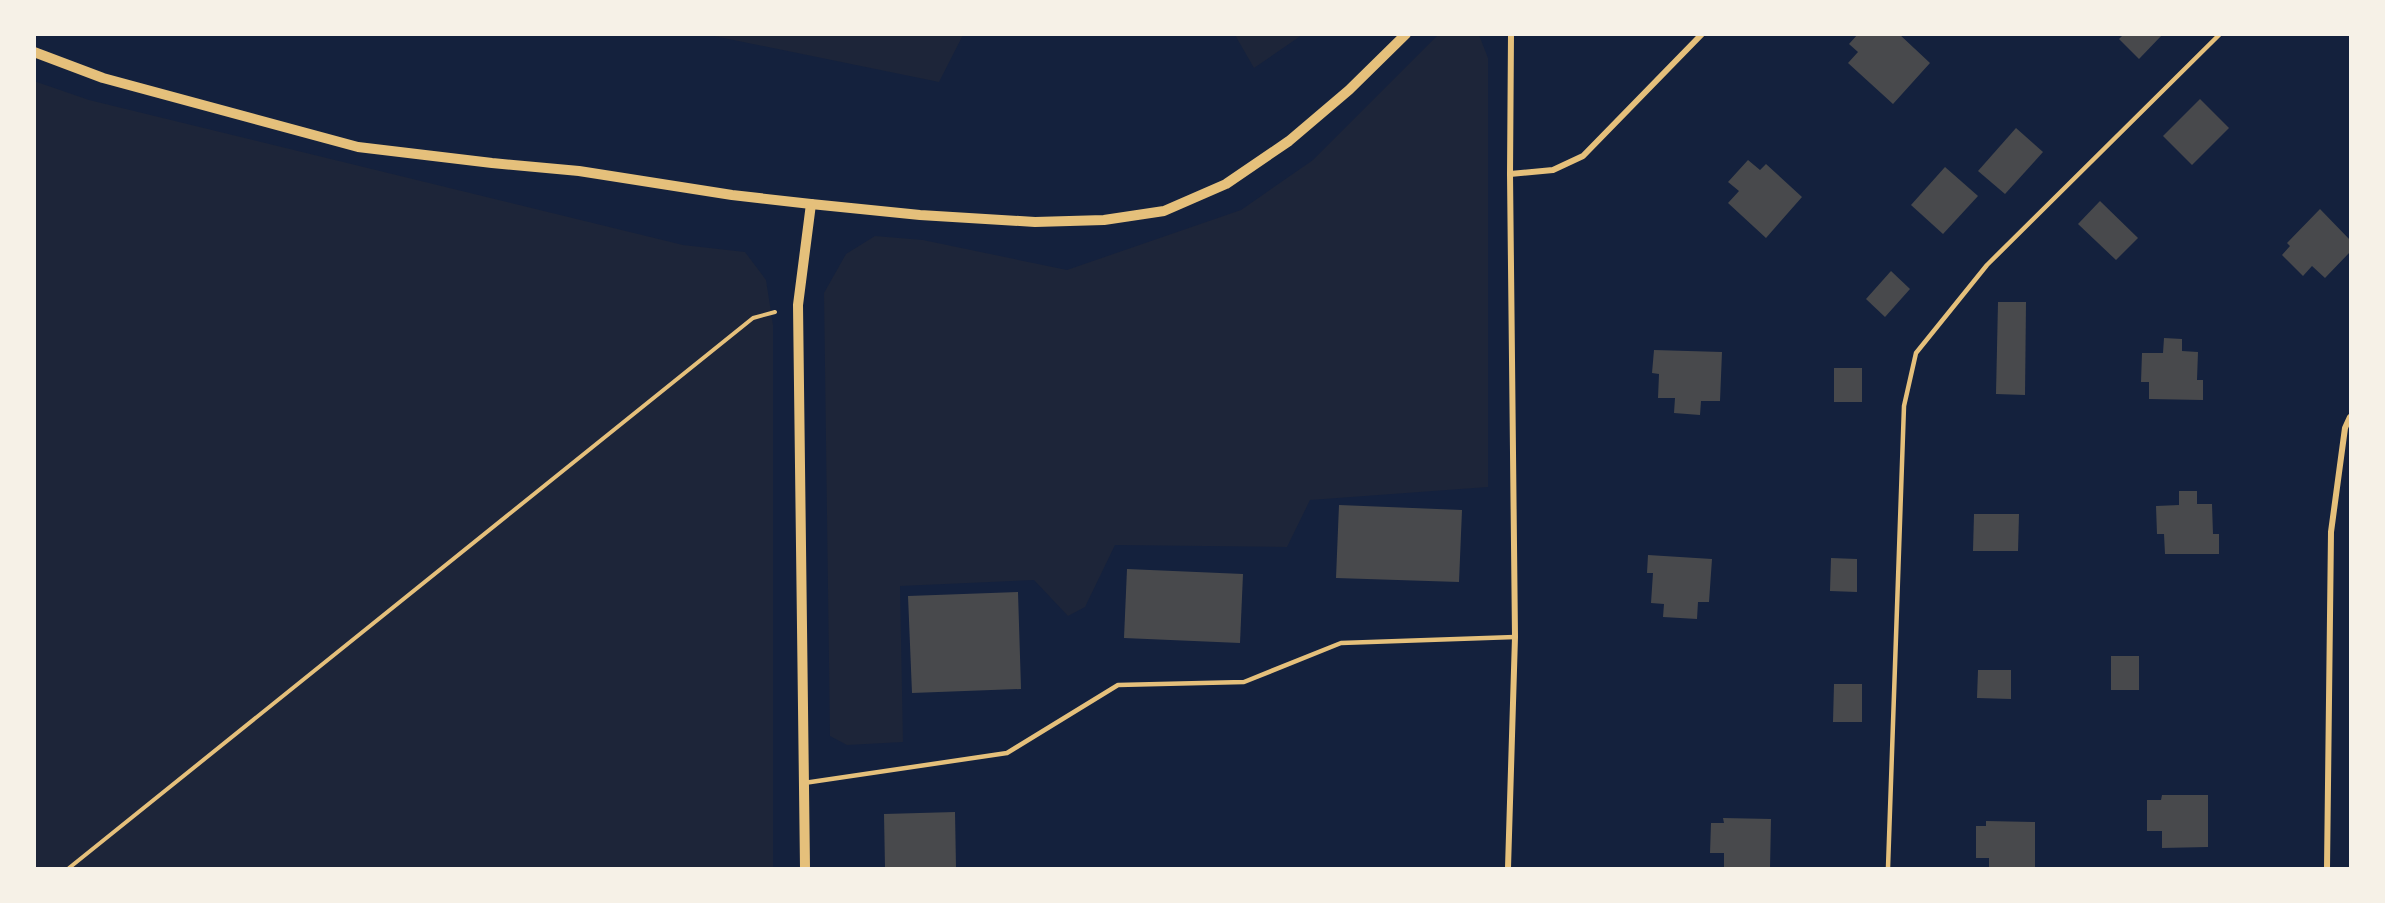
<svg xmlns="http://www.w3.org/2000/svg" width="2385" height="903" font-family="'Golos Text',sans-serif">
<rect width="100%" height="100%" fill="#14213d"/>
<g fill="#1d2539">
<polygon points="1439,34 1479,35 1488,58 1488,487 1310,500 1287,547 1115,545 1085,607 1068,616 1034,580 900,586 903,742 847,745 830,736 824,293 846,254 875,236 923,240 1067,270 1241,210 1313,160"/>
<polygon points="709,35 963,35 939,82"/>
<polygon points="1235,35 1302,35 1254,68"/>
<polygon points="34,81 89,100 683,245 745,252 766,280 773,325 773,868 35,868"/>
</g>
<g fill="#48494c">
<polygon points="1858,34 1899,34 1930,63 1893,104 1848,63 1858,52 1849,44"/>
<polygon points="2124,34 2163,34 2139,59 2119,39"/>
<polygon points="2200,99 2229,128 2192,165 2163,136"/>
<polygon points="2016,128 2043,152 2005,194 1978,171"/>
<polygon points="1748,160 1760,170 1766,164 1802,197 1766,238 1728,203 1739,191 1728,182"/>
<polygon points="1945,167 1978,196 1943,234 1911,205"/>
<polygon points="2100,201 2138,238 2116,260 2078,224"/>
<polygon points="2320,209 2350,240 2350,252 2325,278 2312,266 2303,276 2282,255 2290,246 2287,243"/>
<polygon points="1891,271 1910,289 1885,317 1866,299"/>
<polygon points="1998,302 2026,302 2025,395 1996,394"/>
<polygon points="2164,338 2182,339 2182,351 2198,352 2197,380 2203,380 2203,400 2149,399 2149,382 2141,382 2142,353 2163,353"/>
<polygon points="1654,350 1722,352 1720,401 1701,401 1700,415 1674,413 1675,398 1658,398 1659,374 1652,373"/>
<rect x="1834" y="368" width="28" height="34"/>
<polygon points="2179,491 2197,491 2197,504 2212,504 2213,534 2219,534 2219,554 2165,554 2164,534 2157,534 2156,506 2179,505"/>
<polygon points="1339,505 1462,510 1459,582 1336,578"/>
<polygon points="1974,514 2019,514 2018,551 1973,551"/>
<polygon points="1648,555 1712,559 1709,602 1698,602 1697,619 1663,617 1664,604 1651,603 1653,573 1647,573"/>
<polygon points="1831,558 1857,559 1857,592 1830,591"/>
<polygon points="1127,569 1243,574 1240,643 1124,638"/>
<polygon points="1018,592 1021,689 912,693 908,596"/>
<rect x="2111" y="656" width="28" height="34"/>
<polygon points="1978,670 2011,670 2011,699 1977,698"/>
<polygon points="1834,684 1862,684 1862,722 1833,722"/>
<polygon points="2162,795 2208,795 2208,847 2162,848 2162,831 2147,831 2147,800 2161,800"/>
<polygon points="955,812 956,868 885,868 884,814"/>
<polygon points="1723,818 1771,819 1770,868 1724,868 1724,853 1710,853 1711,823 1724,823"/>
<polygon points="1986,821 2035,822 2035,868 1989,868 1989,858 1976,858 1976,826 1986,826"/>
</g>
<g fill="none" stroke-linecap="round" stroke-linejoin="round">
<polyline stroke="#e5c07b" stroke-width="4" points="69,868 753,318 775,312"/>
<g stroke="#e5c07b" stroke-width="4.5">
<polyline points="804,783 1007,753 1118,685 1244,682 1341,643 1515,637"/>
<polyline points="1888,868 1904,406 1916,353 1987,265 2220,34"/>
</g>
<g stroke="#e5c07b" stroke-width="6">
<polyline points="1510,174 1553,170 1583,156 1702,34"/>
<polyline points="1508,868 1515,637 1510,174 1511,34"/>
<polyline points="2327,868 2331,532 2345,428 2350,417"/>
</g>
<g stroke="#e5c07b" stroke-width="10">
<polyline points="34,52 103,78 358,147 492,163 579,171 732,195 811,204 920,215 1035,222 1104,220 1164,211 1226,184 1289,141 1349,90 1406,34"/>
<polyline points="805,868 798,305 811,204"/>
</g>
</g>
<rect width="2385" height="903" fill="none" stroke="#f6f1e7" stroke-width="72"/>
</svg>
